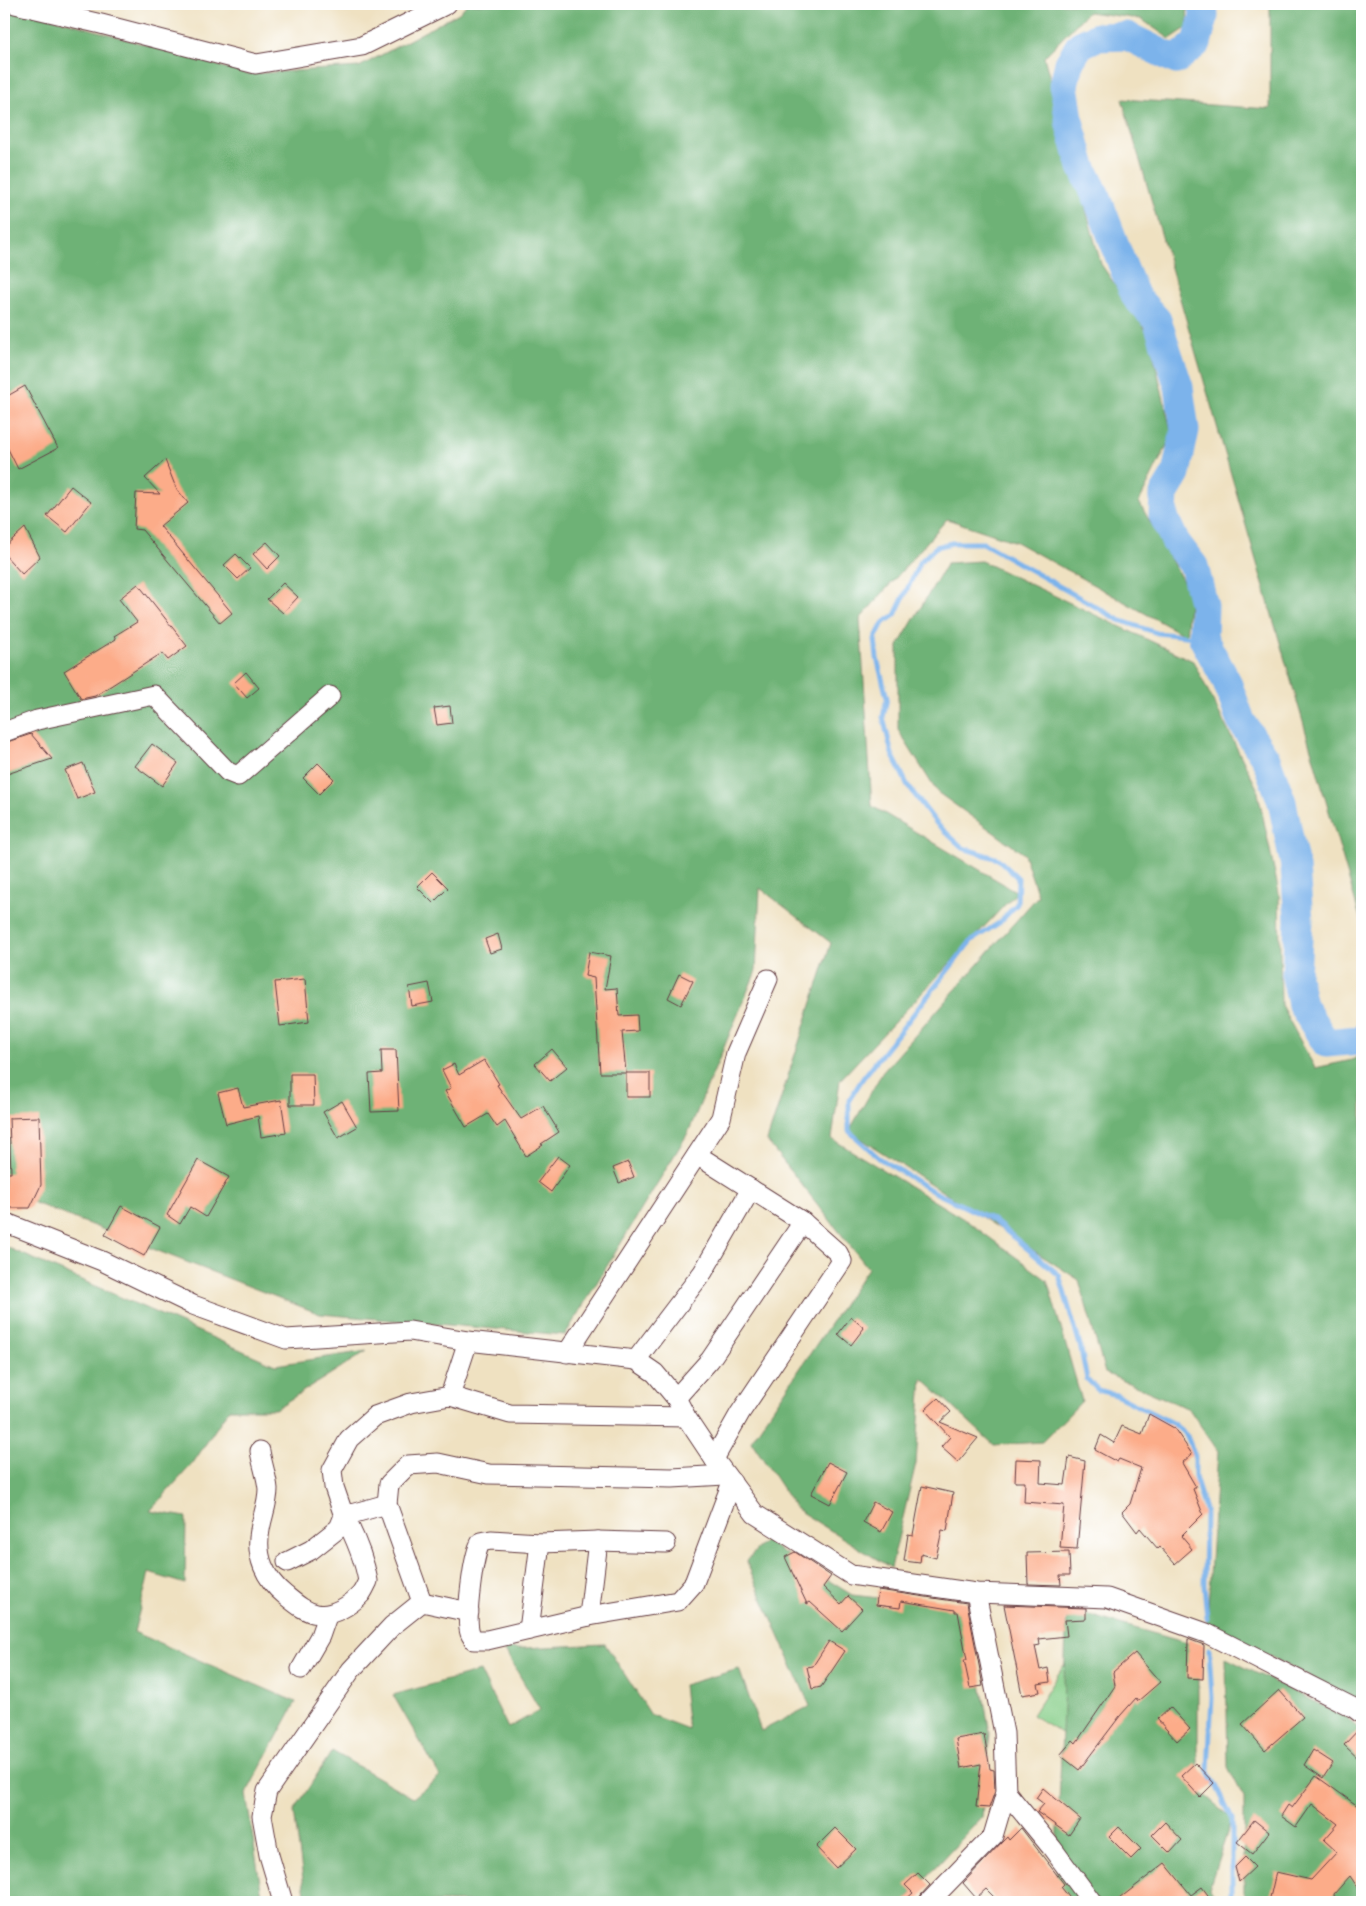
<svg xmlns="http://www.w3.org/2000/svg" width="1366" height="1906" font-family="'Comic Neue',sans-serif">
<rect width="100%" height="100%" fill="#fff"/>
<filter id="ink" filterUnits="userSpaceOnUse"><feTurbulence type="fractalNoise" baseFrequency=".02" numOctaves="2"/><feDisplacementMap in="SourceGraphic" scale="10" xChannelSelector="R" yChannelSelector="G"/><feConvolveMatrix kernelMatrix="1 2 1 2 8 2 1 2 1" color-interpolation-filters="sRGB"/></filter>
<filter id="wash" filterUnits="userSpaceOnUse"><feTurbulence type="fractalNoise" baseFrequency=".0096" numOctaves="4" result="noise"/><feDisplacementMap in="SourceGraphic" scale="20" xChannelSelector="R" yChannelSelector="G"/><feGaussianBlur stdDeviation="1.12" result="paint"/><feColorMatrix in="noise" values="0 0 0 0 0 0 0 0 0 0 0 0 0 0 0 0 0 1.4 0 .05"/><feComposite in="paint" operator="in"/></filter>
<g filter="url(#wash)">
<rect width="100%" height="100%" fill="#efe1c1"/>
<polygon fill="#88cf8a" stroke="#69775a" points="1073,1651 1073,1740 1032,1715"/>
<g fill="#6eb276" stroke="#5c6850">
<polygon points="4,4 247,74 359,67 459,13 467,4 1187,4 1188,27 1170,39 1141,19 1088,12 1044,57 1101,264 1149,335 1172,435 1139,502 1190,594 1186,636 1016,542 947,519 860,619 872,806 1017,892 840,1080 832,1139 967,1221 1047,1280 1082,1401 1042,1442 994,1445 922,1378 916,1463 891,1568 796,1509 751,1441 868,1268 767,1141 831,943 760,888 756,971 688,1133 565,1335 320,1314 4,1191"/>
<polygon points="1270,4 1362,4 1362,925 1122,99 1270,109"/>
<polygon points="981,561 1193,661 1257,788 1279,893 1281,1005 1315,1068 1352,1060 1362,1054 1362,1705 1207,1623 1218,1451 1189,1409 1105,1373 1079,1280 849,1131 882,1073 1038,896 1024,854 937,792 898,730 898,646 947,563"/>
<polygon points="4,1246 275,1365 367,1351 275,1409 229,1409 193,1463 150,1511 186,1517 185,1584 149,1573 134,1632 296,1702 246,1794 263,1902 4,1902"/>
<polygon points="765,1541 852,1595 967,1608 990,1733 982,1817 904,1902 306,1902 294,1811 332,1751 413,1798 440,1776 393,1695 480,1671 508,1728 540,1710 504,1649 605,1644 651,1715 688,1729 683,1685 739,1669 761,1731 810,1706 746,1561"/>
<polygon points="1067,1609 1198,1646 1198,1790 1232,1818 1209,1888 1218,1902 1055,1902"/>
<polygon points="1226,1658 1347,1718 1362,1730 1362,1902 1250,1902 1244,1892 1244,1798 1228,1767"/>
</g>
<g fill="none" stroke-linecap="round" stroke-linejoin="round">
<g stroke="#7cb3eb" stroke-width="5">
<polyline points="1203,638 1157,633 1119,620 983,543 952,543 936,547 920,562 895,615 883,623 875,639 877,658 887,698 883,717 892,754 908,786 937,824 963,848 998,859 1018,878 1017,904 999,923 971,941 863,1078 849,1100 849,1131 879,1158 934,1192 993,1220 1059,1275 1080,1345 1087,1379 1098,1390 1116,1395 1174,1424 1187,1436 1195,1456 1195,1477 1205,1510 1204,1585 1207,1618"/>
<polyline points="1209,1649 1212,1698 1208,1769 1232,1818 1232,1898 1234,1902"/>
</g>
<polyline stroke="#7cb3eb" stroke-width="29" points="1203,4 1204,16 1197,43 1176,60 1127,36 1097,37 1080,45 1069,63 1064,85 1070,125 1082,167 1098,200 1124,269 1136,297 1157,320 1179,387 1185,430 1176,474 1164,494 1163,515 1175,541 1194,566 1204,606 1203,638 1227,682 1241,721 1266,759 1282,802 1295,867 1299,920 1296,977 1302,1005 1326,1043 1359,1040 1362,1038"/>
</g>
<g id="blocks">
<g fill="#fcac89">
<polygon points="25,386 58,448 18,469 4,441 4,398"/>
<polygon points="165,460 176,488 188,503 160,526 232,613 220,623 142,530 134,529 136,493 160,494 145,478"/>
<polygon points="71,486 91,502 67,532 47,516"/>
<polygon points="25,528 40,557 22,574 4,554 4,547"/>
<polygon points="267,542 280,556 267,569 253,554"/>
<polygon points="236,554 250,568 238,579 224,565"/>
<polygon points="283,583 298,597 283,613 267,599"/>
<polygon points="138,584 187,646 168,660 162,653 95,696 81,699 64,671 116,639 114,636 137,622 119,599"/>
<polygon points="246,672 259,688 247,698 234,683"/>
<polygon points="450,706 452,723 437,725 434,708"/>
<polygon points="31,734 52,759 4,775 4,743"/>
<polygon points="152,744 178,763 162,786 135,766"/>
<polygon points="83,763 95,792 77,799 65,770"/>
<polygon points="318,763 334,779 319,794 303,778"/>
<polygon points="432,872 448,888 433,903 417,887"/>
<polygon points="498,934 502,949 490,953 485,939"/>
<polygon points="589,952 611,956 605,989 617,988 619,1016 637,1015 638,1031 622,1032 626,1073 600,1073 594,978 585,976"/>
<polygon points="679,974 693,981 681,1005 668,998"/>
<polygon points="305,979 309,1022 280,1026 275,982"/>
<polygon points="429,983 433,1002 412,1006 409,987"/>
<polygon points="552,1049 567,1067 550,1081 535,1064"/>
<polygon points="381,1050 396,1050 399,1111 371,1112 369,1074 382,1073"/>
<polygon points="484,1060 499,1084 497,1085 521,1119 543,1106 559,1132 541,1144 543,1145 526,1156 505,1121 497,1127 488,1114 466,1127 445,1091 451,1088 442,1070 454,1064 459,1075"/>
<rect x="626" y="1073" width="24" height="24"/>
<polygon points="290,1074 313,1074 314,1105 290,1105"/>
<polygon points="238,1088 243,1107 281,1100 286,1133 261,1137 258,1116 226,1124 218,1093"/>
<polygon points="342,1101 357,1127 338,1138 323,1112"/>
<polygon points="39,1117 41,1185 30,1208 5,1208 4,1173 11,1173 9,1118"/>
<polygon points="558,1156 570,1165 551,1192 538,1182"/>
<polygon points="198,1160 229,1177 206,1217 190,1207 180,1224 167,1215"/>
<polygon points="628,1162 634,1177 619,1183 613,1168"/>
<polygon points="121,1206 160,1227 144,1256 105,1235"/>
<polygon points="851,1317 864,1328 851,1345 838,1334"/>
<polygon points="938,1398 951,1412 940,1422 978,1438 958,1462 941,1447 950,1437 925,1410"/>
<polygon points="1149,1414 1174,1428 1192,1454 1182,1463 1196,1487 1193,1489 1203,1514 1181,1536 1192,1549 1175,1564 1160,1547 1158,1549 1140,1528 1137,1532 1122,1512 1130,1504 1141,1468 1119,1459 1117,1462 1095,1450 1101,1435 1114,1443 1122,1426 1142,1434"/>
<polygon points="1069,1457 1085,1461 1077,1549 1060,1548 1064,1505 1024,1502 1025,1482 1015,1482 1016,1459 1041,1460 1040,1483 1065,1485"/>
<polygon points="828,1462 847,1472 830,1504 811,1494"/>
<polygon points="922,1486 953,1493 947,1531 942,1530 936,1558 921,1554 920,1563 904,1561 908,1534 913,1535"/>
<polygon points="873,1502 892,1512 881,1532 863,1522"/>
<polygon points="795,1552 831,1576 823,1587 841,1604 848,1596 862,1609 842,1631 810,1602 807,1604 785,1557"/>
<polygon points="1069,1552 1070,1575 1060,1575 1061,1585 1028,1584 1027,1553"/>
<polygon points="878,1590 967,1603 983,1686 970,1688 964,1660 967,1660 958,1612 955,1612 955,1610 901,1601 900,1608 876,1605"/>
<polygon points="1004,1605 1086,1608 1086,1619 1065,1620 1067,1636 1039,1639 1040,1645 1035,1646 1040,1670 1048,1668 1050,1682 1038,1684 1040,1692 1022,1695"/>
<polygon points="1188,1639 1204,1645 1203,1679 1187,1678"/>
<polygon points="829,1641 845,1651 821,1687 812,1689 807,1667 813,1666"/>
<polygon points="1135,1653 1160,1682 1138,1701 1136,1698 1120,1716 1079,1770 1060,1755 1073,1740 1076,1743 1115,1686 1113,1672"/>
<polygon points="1279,1690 1303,1717 1265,1750 1242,1724"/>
<polygon points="1170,1707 1190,1729 1177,1741 1157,1719"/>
<polygon points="1362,1726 1362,1762 1344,1745"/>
<polygon points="984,1734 990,1769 994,1770 995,1791 989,1808 976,1807 981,1764 961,1768 956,1739"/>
<polygon points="1313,1750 1333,1763 1323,1778 1304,1765"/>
<polygon points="1195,1763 1214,1783 1200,1797 1181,1776"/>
<polygon points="1316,1776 1362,1809 1362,1894 1350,1876 1334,1894 1335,1902 1269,1902 1276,1872 1311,1880 1337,1852 1324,1840 1338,1824 1312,1804 1296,1827 1281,1816 1288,1805 1292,1808"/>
<polygon points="1043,1788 1080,1819 1069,1835 1037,1812 1044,1804 1036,1798"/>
<polygon points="1254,1820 1269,1832 1252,1854 1237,1842"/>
<polygon points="1165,1822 1182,1840 1170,1853 1152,1835"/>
<polygon points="1119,1827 1141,1849 1131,1859 1109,1837"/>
<polygon points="835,1828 856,1849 836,1868 816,1847"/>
<polygon points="1021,1828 1064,1884 1061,1887 1073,1902 999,1902 986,1889 976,1898 963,1883 1002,1842 1007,1837 1009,1840"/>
<polygon points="1245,1857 1255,1867 1239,1882 1235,1867"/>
<polygon points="1165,1863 1191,1895 1202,1887 1213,1902 1115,1902"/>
<polygon points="918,1873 930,1885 921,1895 918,1902 903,1902 913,1893 905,1885"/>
</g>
</g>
</g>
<g filter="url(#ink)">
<use href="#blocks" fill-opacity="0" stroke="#633c42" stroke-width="1"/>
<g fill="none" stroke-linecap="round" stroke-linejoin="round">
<g stroke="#633c42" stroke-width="21">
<g id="minor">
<polyline points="15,4 101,24 256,64 362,46 447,4"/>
<polyline points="4,732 37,720 154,695 228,772 238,776 330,696"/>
<polyline points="697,1155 803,1222 838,1253 842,1261 740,1413 714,1459"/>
<polyline points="4,1222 102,1261 193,1305 286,1339 410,1331 468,1341 636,1360 655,1373 676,1398 686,1417 714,1459 755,1514 851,1575 976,1593 1107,1598 1206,1633 1354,1708 1362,1714"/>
<polyline points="567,1353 721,1118 736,1053 768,979"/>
<polyline points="636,1360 703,1272 751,1189"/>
<polyline points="450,1396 468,1341"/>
<polyline points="676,1398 710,1360 803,1222"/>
<path d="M260,1451c2,13 7,26 8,38 0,14 -6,28 -8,41 -5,26 5,49 25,65 10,8 20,17 32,19 15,3 34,-9 44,-20 3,-4 5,-9 7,-13 -4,-23 -13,-44 -24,-65l43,-12"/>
<path d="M666,1543l-68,-2 -58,2 -49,-3 -10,2c-8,12 -16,77 -11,91 1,3 3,5 4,7h13l102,-24 89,-15 16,-18 38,-101"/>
<polyline points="287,1562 311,1550 339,1528 344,1516 334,1487 332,1470 349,1439 375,1416 411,1403 450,1396 510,1414 686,1417"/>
<polyline points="422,1602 469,1612"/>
<polyline points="589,1616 598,1541"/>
<polyline points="529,1630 540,1543"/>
<polyline points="301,1669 320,1636 327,1616"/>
<polyline points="1006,1792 1052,1848 1092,1902"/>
<polyline points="283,1902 269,1855 262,1816 267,1791 351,1670 392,1626 422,1602 387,1504 389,1484 408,1465 438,1463 489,1474 672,1478 725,1475"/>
<polyline points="929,1902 993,1836 1006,1792 1004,1733 976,1593"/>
</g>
</g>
<use href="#minor" stroke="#fff" stroke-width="19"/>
</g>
</g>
<rect width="1366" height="1906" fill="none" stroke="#fff" stroke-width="20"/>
</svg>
